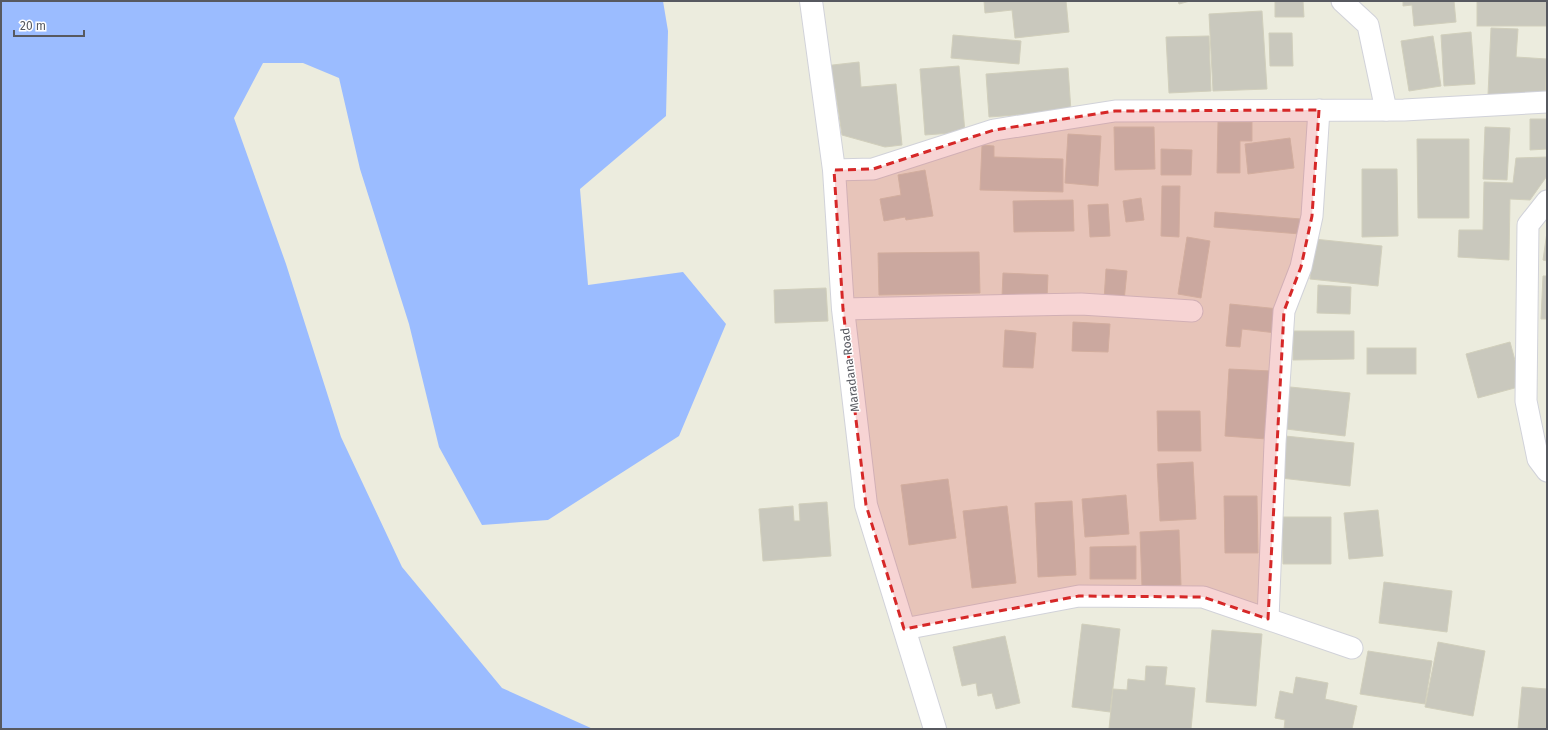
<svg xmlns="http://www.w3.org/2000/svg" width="1548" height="730" font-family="'Fira Sans',sans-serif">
<rect width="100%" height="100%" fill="#ececde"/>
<polygon fill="#9bbcff" points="1,1 663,1 668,31 666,116 580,189 588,285 683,272 726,324 679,436 548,520 482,525 439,447 409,324 360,169 339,78 303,63 263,63 234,118 286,264 341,437 402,567 502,688 593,729 1,729"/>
<g fill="#c9c8bd" stroke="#d1cfbc">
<polygon points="984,1 1066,1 1069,32 1015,38 1012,10 985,13"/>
<polygon points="1178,1 1190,1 1179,4"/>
<polygon points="1275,1 1303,1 1304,17 1275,17"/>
<polygon points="1403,1 1454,1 1456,22 1414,26 1412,5 1403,6"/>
<rect x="1477" y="1" width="70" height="25"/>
<polygon points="1262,11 1267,89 1213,91 1209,14"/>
<polygon points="1491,28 1518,29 1516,57 1547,59 1545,98 1488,95"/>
<polygon points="1471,32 1475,84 1444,86 1441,35"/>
<polygon points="1269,33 1292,33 1293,66 1270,66"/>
<polygon points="953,35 1021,41 1019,64 951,58"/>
<polygon points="1209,36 1211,91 1169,93 1166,37"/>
<polygon points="1433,36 1441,86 1409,91 1401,41"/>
<polygon points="859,62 861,87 896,84 902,145 885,147 842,135 835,88 828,88 824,66"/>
<polygon points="959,66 965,132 925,135 920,69"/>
<polygon points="1068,68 1071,111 989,117 986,74"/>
<polygon points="1530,119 1547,119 1547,149 1530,150"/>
<polygon points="1218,122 1252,122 1252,141 1240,141 1240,173 1217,173"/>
<polygon points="1114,127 1154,127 1155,169 1115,170"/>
<polygon points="1485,127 1510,128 1507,180 1483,179"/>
<polygon points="1068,134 1101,136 1098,186 1065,183"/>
<polygon points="1290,138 1294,168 1248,174 1245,144"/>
<polygon points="1417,139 1469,139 1469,218 1418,218"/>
<polygon points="982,145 994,146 994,157 1063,159 1063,192 980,190"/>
<polygon points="1161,149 1192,150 1191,175 1161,175"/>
<polygon points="1547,157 1547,176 1530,200 1510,199 1509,260 1458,257 1459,230 1483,230 1484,182 1513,183 1516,158"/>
<polygon points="1362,169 1397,169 1398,236 1362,237"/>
<polygon points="925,170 933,216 906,220 905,217 884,221 880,199 901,195 898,175"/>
<polygon points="1162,186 1180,186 1179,237 1161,236"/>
<polygon points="1141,198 1144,220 1126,222 1123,201"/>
<polygon points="1073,200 1074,231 1014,232 1013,201"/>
<polygon points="1108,204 1110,236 1090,237 1088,205"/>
<polygon points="1215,212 1301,219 1300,234 1214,227"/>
<polygon points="1547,232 1547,261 1543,260"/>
<polygon points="1187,237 1210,241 1201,298 1178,294"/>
<polygon points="1314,239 1382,246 1378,286 1310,279"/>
<polygon points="979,252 980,293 879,295 878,253"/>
<polygon points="1106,269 1127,271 1124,301 1104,300"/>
<polygon points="1003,273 1048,275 1047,299 1002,297"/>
<polygon points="1543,276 1547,276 1547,319 1541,319"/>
<polygon points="1318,285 1351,287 1350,314 1317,313"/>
<polygon points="826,288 828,321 775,323 774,290"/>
<polygon points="1230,304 1279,309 1276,333 1242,329 1240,347 1226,346"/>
<polygon points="1073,322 1110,324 1108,352 1072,351"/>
<polygon points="1005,330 1036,333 1033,368 1003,367"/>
<polygon points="1293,331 1354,331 1354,359 1293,360"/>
<polygon points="1510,342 1522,386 1478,398 1466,354"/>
<rect x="1367" y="348" width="49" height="26"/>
<polygon points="1229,369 1271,371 1267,439 1225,436"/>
<polygon points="1290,387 1350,393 1345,436 1286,429"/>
<polygon points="1157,411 1200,411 1201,451 1158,451"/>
<polygon points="1285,436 1354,443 1350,486 1281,478"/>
<polygon points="1193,462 1196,519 1160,521 1157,464"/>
<polygon points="948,479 956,538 909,545 901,485"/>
<polygon points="1126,495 1129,534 1085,537 1082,499"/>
<polygon points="1224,496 1257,496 1258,553 1225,553"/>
<polygon points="1072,501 1076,575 1038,577 1035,503"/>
<polygon points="827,502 831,556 763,561 759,509 793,506 794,521 800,521 799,504"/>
<polygon points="1007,506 1016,583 972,588 963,511"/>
<polygon points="1378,510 1383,556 1349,559 1344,513"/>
<polygon points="1282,517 1331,517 1331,564 1283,564"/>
<polygon points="1179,530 1181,585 1142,587 1140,532"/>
<polygon points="1136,546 1136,579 1090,579 1090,547"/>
<polygon points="1384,582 1452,591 1447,632 1379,623"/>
<polygon points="1082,624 1120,629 1110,712 1072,707"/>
<polygon points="1212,630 1262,634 1256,706 1206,702"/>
<polygon points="1005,636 1020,703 996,709 992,693 978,696 976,683 962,686 953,647"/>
<polygon points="1438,642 1485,651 1473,716 1425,707"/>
<polygon points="1368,651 1432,661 1425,704 1360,694"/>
<polygon points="1146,666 1167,667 1165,685 1195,688 1191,729 1109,729 1113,689 1127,690 1128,679 1145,681"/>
<polygon points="1296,677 1328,683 1325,699 1357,706 1352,729 1284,729 1285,720 1275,718 1280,691 1293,694"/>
<polygon points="1522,687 1547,689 1546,729 1518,729"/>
</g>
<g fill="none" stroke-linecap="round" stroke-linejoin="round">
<g stroke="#d1d2d9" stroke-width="23">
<g id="minor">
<polyline points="1342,1 1368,25 1386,110"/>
<polyline points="834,170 873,169 994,130 1115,111 1404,110 1547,102"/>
<polyline points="1547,201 1528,225 1526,401 1538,459 1547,471"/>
<polyline points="843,309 1081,304 1192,311"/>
<polyline points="1268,619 1275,443 1284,311 1301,267 1312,216 1319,110"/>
<polyline points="904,629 1079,596 1203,597 1352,648"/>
</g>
</g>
<g stroke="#d1d2d9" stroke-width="24">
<polyline id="tertiary" points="811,1 834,170 843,309 866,505 935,729"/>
</g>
<use href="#minor" stroke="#fff" stroke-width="21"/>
<use href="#tertiary" stroke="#fff" stroke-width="22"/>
</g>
<path fill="#d62828" fill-opacity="0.2" stroke="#d62828" stroke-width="3" stroke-dasharray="8 5" stroke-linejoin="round" d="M1319,110l-7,106 -11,51 -17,44 -16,308 -65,-22 -124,-1 -175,33 -38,-124 -23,-196 -9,-139 39,-1 121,-39 121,-19z"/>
<g text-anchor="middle" stroke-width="3" stroke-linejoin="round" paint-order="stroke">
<g font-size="12" fill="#575960" stroke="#fff">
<text transform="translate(850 370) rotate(-97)" y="4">Maradana Road</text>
</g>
</g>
<rect width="1548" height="730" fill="none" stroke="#575960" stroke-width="4"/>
<path d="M14 30v6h70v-6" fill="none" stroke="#575960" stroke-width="2"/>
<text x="20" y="30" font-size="12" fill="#575960" stroke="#ffffff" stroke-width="3" paint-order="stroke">20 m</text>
</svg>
